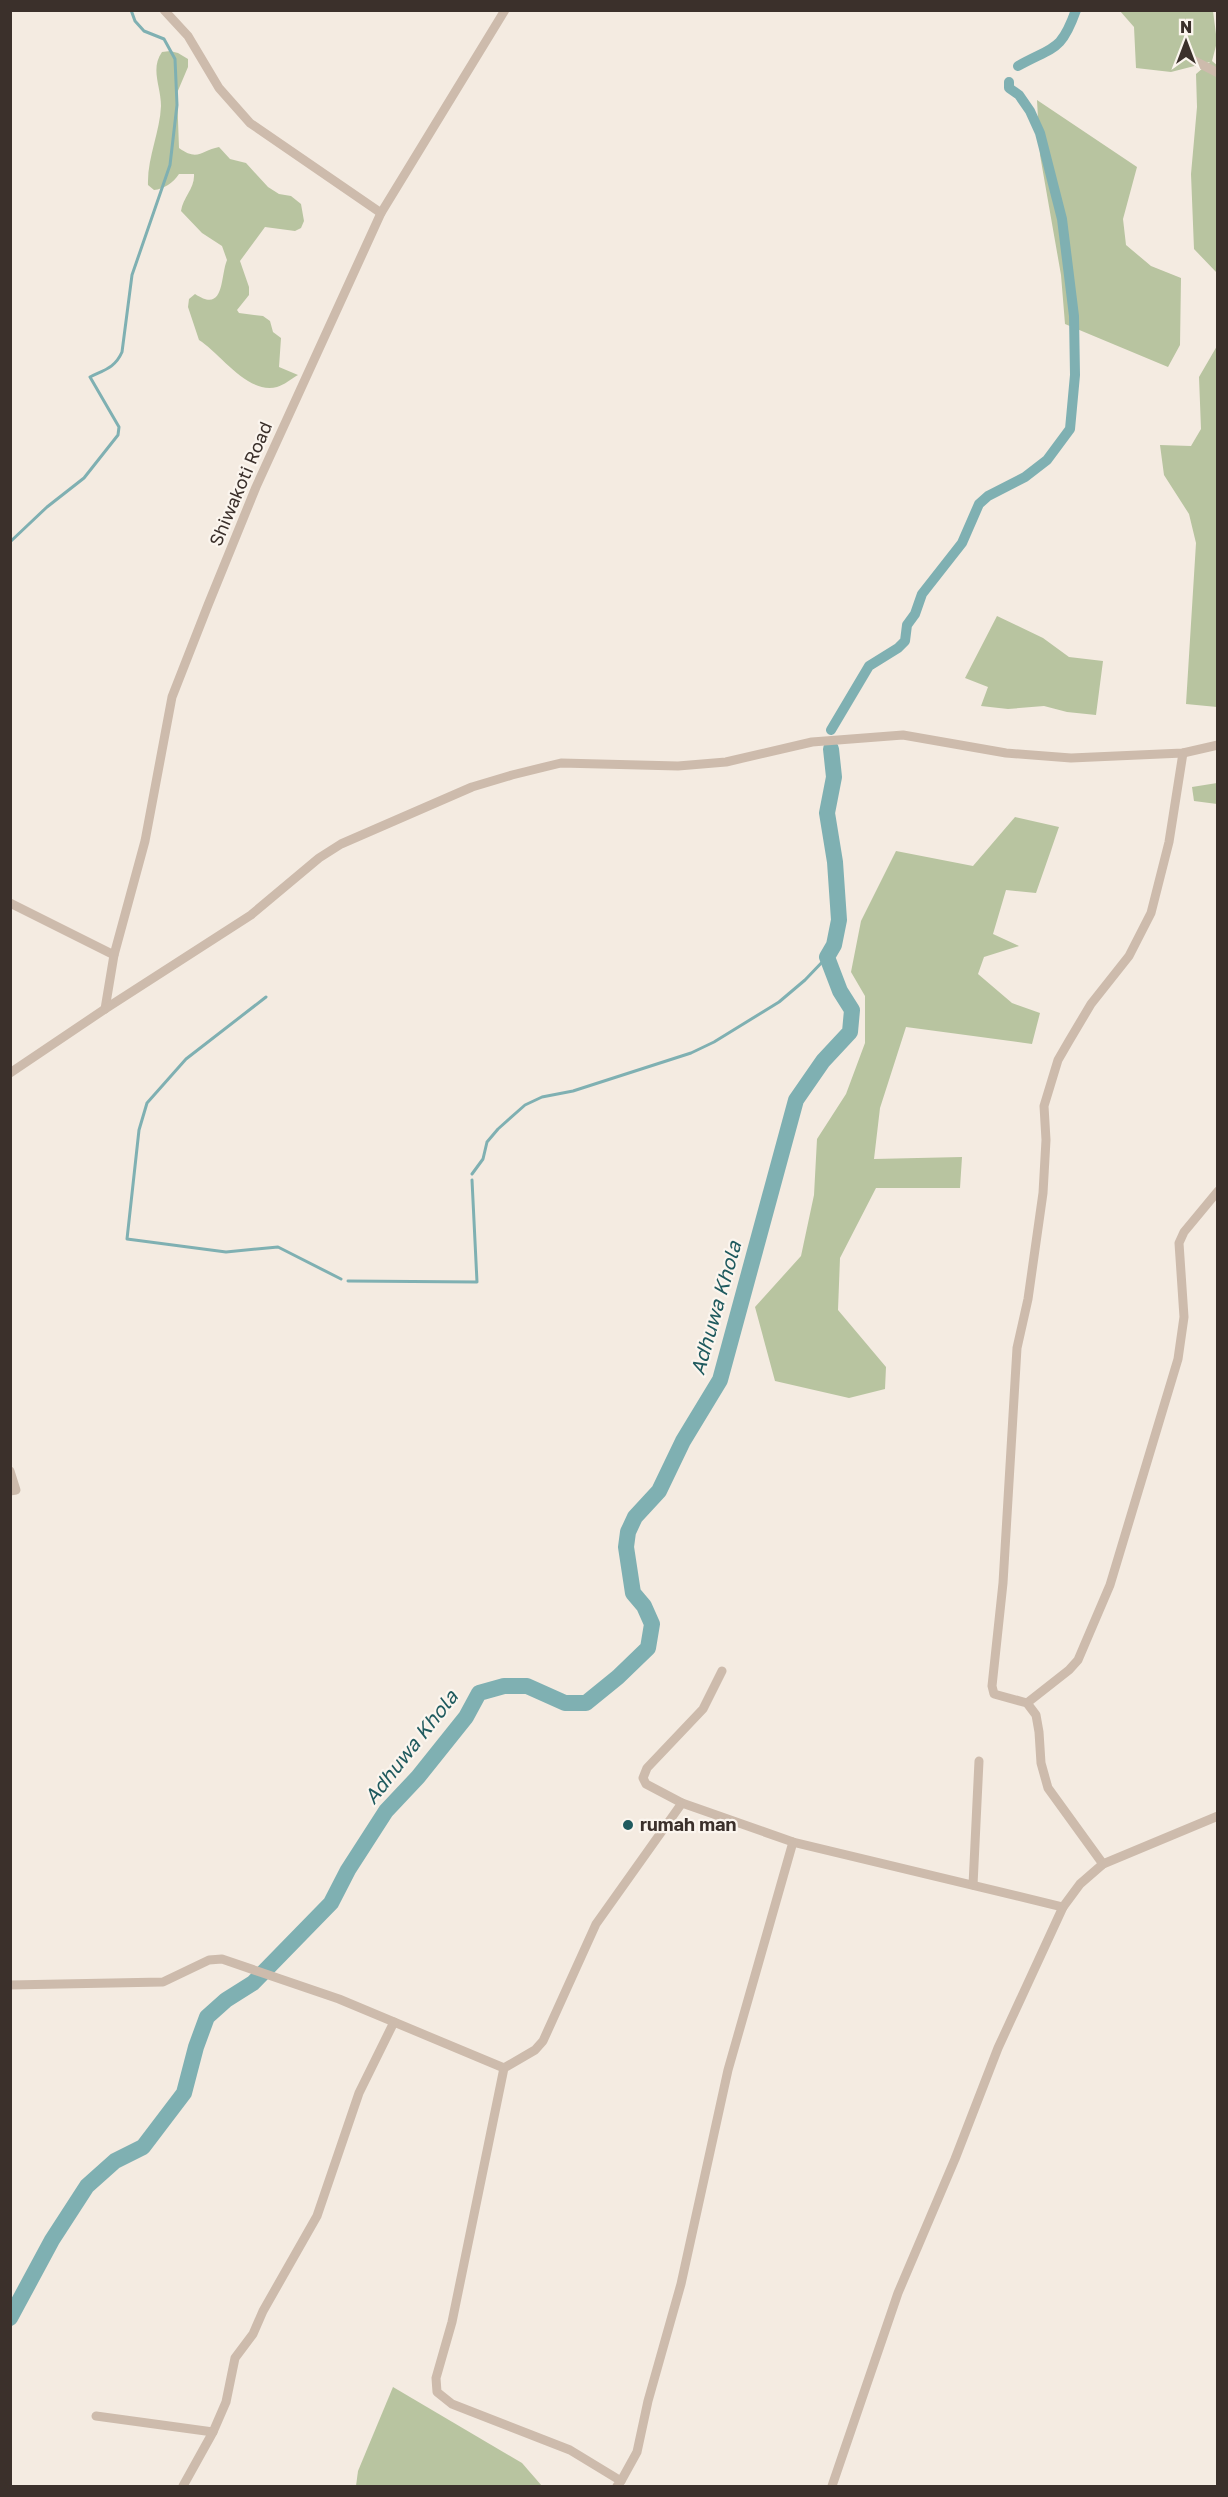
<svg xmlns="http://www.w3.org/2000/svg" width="1228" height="2497" font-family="'Golos Text',sans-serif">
<rect width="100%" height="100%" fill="#f4ebe1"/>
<g fill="#b8c4a0">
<polygon points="1120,11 1213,11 1217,42 1212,61 1218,66 1217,273 1194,249 1191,174 1197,107 1196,74 1210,62 1171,72 1136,68 1134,27"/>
<path d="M170,51l8,2 10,6v8l-11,26 2,55c19,14 23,2 40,-1l11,12 16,4 22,24 11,7 12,2 10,8 3,17 -3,7 -6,3 -30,-4 -25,34 9,26v8l-12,15 2,3 24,3 7,5 3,11 8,6 -2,29 19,8c-7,4 -14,10 -21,12 -29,8 -57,-34 -78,-47l-11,-33 1,-8 6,-5c30,20 25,-17 32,-34l-5,-14 -20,-13 -21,-22c2,-14 14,-23 13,-37h-15c-6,9 -15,15 -25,16l-6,-5c-1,-27 12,-53 13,-79 0,-20 -11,-37 1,-54z"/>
<polygon points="1037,100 1137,167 1123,219 1126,245 1151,266 1181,278 1180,345 1168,367 1065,324 1061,275 1040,155"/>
<polygon points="1217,346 1217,707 1186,704 1196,543 1189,514 1164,475 1160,445 1191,446 1201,429 1199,377"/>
<polygon points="997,616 1043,638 1069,657 1103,661 1096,715 1067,712 1044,706 1008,709 981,706 988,687 965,678"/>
<polygon points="1217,783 1217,804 1194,801 1192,787"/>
<polygon points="1015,817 1059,827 1036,893 1006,890 993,934 1019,946 984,957 978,974 1012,1003 1040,1013 1032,1044 906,1027 880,1108 874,1159 962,1157 960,1188 876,1188 840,1258 838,1310 886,1367 885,1389 849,1398 775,1381 755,1307 801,1256 814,1195 817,1139 846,1094 865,1043 865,996 851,972 861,921 896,851 973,866"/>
<polygon points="393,2387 522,2463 542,2486 356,2486 358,2471"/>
</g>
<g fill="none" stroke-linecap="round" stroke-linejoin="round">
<g stroke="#7fb0b2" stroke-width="3">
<path d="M10,542l37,-35 37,-29 34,-43 1,-8 -29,-50c14,-7 25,-9 32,-25l10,-77 38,-110 7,-60 -2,-46 -11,-20 -20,-8 -9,-10 -4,-11"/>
<polyline points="266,997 186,1059 147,1103 139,1130 127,1239 226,1252 278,1247 341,1279"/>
<polyline points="472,1174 483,1159 487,1142 498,1129 525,1105 542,1097 573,1091 691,1053 714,1042 779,1002 805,980 827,957"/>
<polyline points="348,1281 477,1282 472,1180"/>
</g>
<g stroke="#7fb0b2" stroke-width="10">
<path d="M1018,66c36,-20 43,-14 58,-56"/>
<polyline points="831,730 869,666 898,648 905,641 907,625 915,614 922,594 962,543 979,504 988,496 1025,477 1047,460 1070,429 1075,375 1074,316 1062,219 1040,133 1030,111 1019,95 1009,88 1009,82"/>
</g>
<polyline stroke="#7fb0b2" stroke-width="16" points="10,2318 52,2240 87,2186 115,2161 143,2147 184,2093 196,2047 207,2017 226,2000 253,1983 331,1903 348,1870 386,1811 418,1777 466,1717 479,1693 504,1686 527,1686 565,1703 586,1703 618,1677 648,1648 652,1624 644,1606 633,1593 626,1547 628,1532 635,1517 659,1491 683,1441 720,1380 796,1100 823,1061 850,1032 852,1010 840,991 827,957 834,945 839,920 835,862 827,813 834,777 831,749"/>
<g stroke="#cdbbac" stroke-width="9">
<polyline points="164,10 188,36 219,88 250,123 381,213"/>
<polyline points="1193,60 1218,73"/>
<polyline points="10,903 114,955"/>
<polyline points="105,1009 114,955 145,841 172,697 208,605 256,487 381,213 505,10"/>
<polyline points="10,1073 105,1009 251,915 319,858 341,844 472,787 512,775 561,763 678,766 726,762 812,742 903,735 1006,753 1071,758 1183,753 1218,745"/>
<polyline points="10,1471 16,1490 10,1491"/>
<polyline points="722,1671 703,1709 647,1768 643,1778 646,1784 682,1803 793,1842 1063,1907 998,2048 955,2159 898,2293 832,2486"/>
<polyline points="1027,1703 1069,1670 1078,1660 1110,1585 1178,1359 1184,1317 1179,1243 1184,1232 1218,1191"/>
<polyline points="1103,1864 1048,1788 1041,1763 1039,1732 1036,1715 1027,1703 994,1694 992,1686 1003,1583 1017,1348 1028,1299 1043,1193 1046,1140 1044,1106 1058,1060 1069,1041 1091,1004 1129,956 1151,913 1169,842 1183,753"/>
<polyline points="973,1885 979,1761"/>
<polyline points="1063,1907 1080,1884 1103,1864 1218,1816"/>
<polyline points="10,1985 163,1982 209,1960 222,1959 339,1999 504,2068"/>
<polyline points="96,2416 213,2432"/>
<polyline points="621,2481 637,2452 648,2401 681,2284 728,2070 793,1842"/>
<polyline points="183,2486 213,2432 226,2402 235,2358 253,2334 263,2311 317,2216 359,2093 394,2022"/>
<polyline points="617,2486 621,2481 570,2450 452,2404 437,2392 436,2378 452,2322 504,2068 535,2050 543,2041 596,1924 682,1803"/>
</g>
</g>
<circle fill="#1f5a5e" stroke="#fbf5ee" stroke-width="2" cx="628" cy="1825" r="6"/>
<g text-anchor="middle" stroke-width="4.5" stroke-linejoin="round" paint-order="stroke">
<g font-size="18" fill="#3b302b" stroke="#fbf5ee">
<text transform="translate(241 484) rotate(-67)" y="6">Shiwakoti Road</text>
</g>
<g font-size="18" font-weight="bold" fill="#3b302b" stroke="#fbf5ee" text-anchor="start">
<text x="640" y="1831">rumah man</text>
</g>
<g font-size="20" font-style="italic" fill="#1f5a5e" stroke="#fbf5ee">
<text transform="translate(716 1308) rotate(-74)" y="7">Adhuwa Khola</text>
<text transform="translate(411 1747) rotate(-52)" y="7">Adhuwa Khola</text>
</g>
</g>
<rect width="1228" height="2497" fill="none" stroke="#3b302b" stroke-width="24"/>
<g transform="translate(1186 42)" stroke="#fbf5ee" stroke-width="4.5" paint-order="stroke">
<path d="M0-4.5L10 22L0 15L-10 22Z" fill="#3b302b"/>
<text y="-9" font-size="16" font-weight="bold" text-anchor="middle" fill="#3b302b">N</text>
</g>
</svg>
